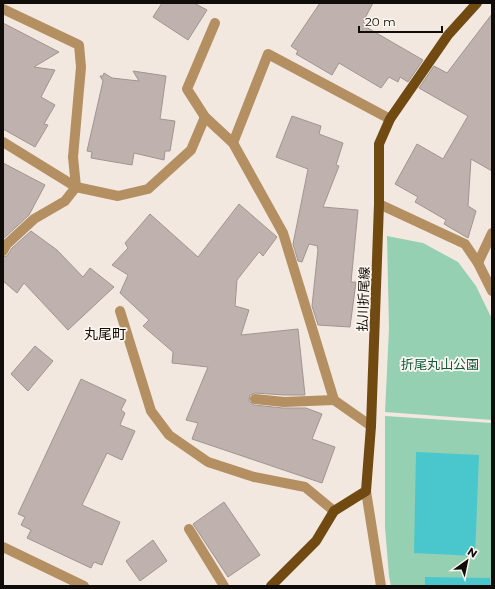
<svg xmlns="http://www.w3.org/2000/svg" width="495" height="589" font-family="Montserrat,'Noto Sans JP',sans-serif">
<rect width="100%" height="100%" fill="#f2e8df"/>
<g fill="#95d0b3">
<polygon points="387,236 423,243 458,262 476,286 492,319 492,420 385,412 389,329"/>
<polygon points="385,416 492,423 492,586 391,586 389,576 385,527"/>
</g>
<g fill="#4ac7cd">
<polygon points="416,452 479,455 475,556 414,553"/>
<polygon points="425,577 490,578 491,586 425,586"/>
</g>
<g fill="#beb1ae" stroke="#a19592">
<polygon points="162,3 194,3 207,10 188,40 153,17"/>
<polygon points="320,3 373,3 363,22 367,25 366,27 423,60 408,82 400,77 398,82 389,77 381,88 339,63 332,75 296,54 298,51 291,46"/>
<polygon points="492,14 492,171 471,159 468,206 476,211 468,238 444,224 446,220 415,202 418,197 395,184 417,144 443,159 468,116 419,88 434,66 447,73"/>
<polygon points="3,23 59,52 34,67 55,70 41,97 55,105 44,124 48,125 35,147 3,129"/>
<polygon points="133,71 166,76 160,119 175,121 170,151 165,151 164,160 134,153 132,165 91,158 92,152 87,151 103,81 100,76 103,76 104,73 112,78 139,81"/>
<polygon points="292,116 321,126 319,134 343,143 336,165 339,166 323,207 358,210 351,282 356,282 350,327 318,325 312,306 318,249 317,248 318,246 309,244 302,262 298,261 293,244 308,169 276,157"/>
<polygon points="3,163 45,185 29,215 3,239"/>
<polygon points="239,204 277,237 263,256 259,252 237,280 235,306 249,310 241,335 298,329 305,395 284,395 255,393 250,395 249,401 254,405 283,408 306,408 322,414 312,439 335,447 322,483 192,439 198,423 186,420 208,367 172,363 173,352 143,326 149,320 120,293 128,275 112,265 128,248 125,243 150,214 198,257"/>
<polygon points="31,231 57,250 83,277 90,268 114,287 68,330 24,283 17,293 3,281 3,257 7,256 12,248"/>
<polygon points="35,346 53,361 28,391 11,374"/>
<polygon points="81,379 126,400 121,410 125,413 120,425 135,431 122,460 107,453 82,505 120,522 102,565 94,562 91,568 27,538 31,530 21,525 25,517 18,514"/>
<polygon points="224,502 260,555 228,577 193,524"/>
<polygon points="153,540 167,561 140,581 126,561"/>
</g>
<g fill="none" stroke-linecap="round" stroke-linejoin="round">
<g stroke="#b48f61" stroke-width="10">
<polyline points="3,9 79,45 81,67 73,157 76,187 65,201 34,219 7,244 3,251"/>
<polyline points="215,23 187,89 205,117 233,143 283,233 334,400 371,426"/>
<polyline points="3,142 76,187 118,196 148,189 191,150 205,117"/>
<polyline points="233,143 268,54 390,119"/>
<polyline points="379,204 465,244 478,263 492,291"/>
<polyline points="478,263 492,233"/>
<polyline points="120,311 151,411 169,435 208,462 254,477 305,487 334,511"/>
<polyline points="255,399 284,402 334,400"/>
<polyline points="366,491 381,586"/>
<polyline points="189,529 224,586"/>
<polyline points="3,547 84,586"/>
</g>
<polyline stroke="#704a11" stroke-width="10" points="271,586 316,541 334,511 366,491 371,426 379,204 379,144 390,119 448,35 477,3"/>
</g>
<g text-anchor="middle" stroke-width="3.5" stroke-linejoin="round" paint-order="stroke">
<g font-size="13" fill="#0f0c09" stroke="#fdf5ef">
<text transform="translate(363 299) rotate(-88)" y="5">払川折尾線</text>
</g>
<g font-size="13" fill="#0e593e" stroke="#fdf5ef">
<text x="440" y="369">折尾丸山公園</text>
</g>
<g font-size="14" fill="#0f0c09" stroke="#fdf5ef">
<text x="105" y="339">丸尾町</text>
</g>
</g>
<rect width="495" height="589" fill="none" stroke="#0f0c09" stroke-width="8"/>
<g transform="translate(467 561) rotate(33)" stroke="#fdf5ef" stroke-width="3" paint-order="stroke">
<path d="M0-3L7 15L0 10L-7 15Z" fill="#0f0c09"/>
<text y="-6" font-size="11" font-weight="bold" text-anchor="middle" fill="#0f0c09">N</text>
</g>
<path d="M359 26v6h83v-6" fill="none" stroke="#0f0c09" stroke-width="2"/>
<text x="365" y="26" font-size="12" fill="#0f0c09" stroke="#fdf5ef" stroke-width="3" paint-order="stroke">20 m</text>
</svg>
